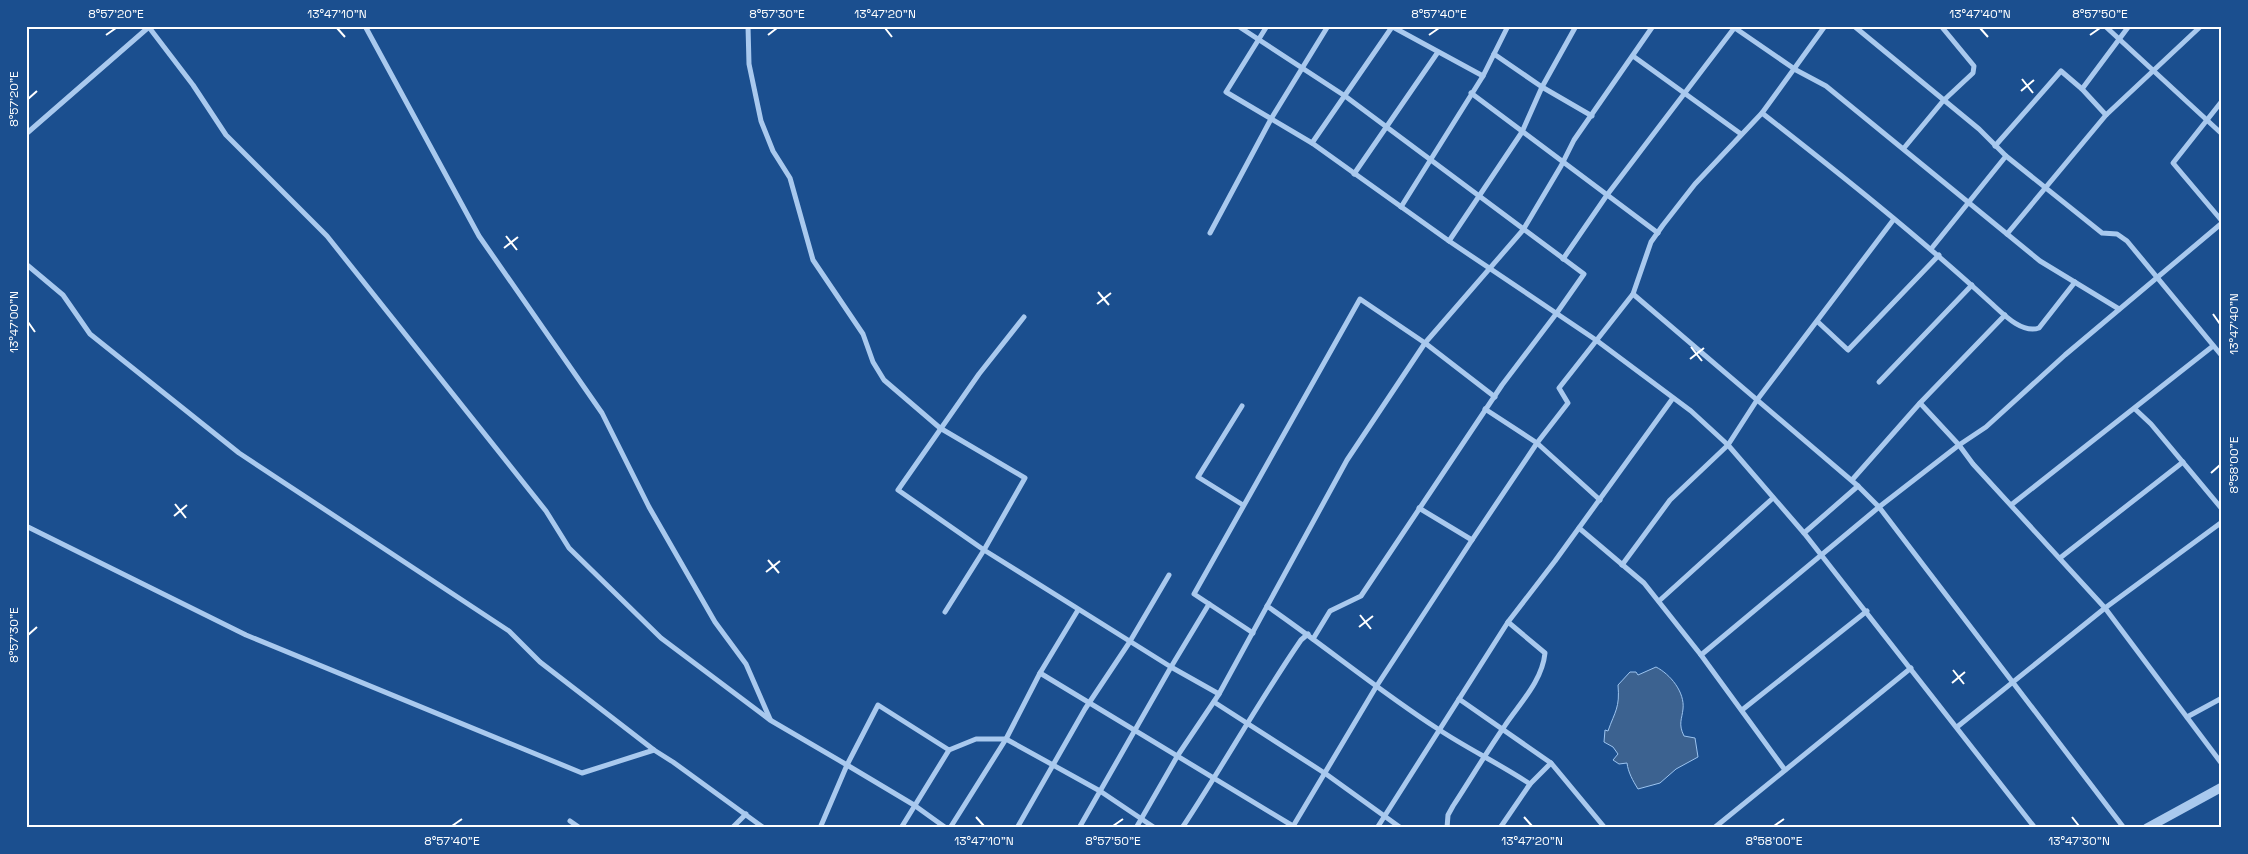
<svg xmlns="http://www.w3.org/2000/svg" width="2248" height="854" font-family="'Space Grotesk',sans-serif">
<rect width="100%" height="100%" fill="#1b4f8f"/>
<path fill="#3c6290" stroke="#9cc4f0" d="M1656,667c14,7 29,25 27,42 -1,10 -5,15 1,27l11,2 3,19 -22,12 -16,14 -22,6c-5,-8 -10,-17 -11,-26l-8,1 -6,-4 5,-6 -5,-7 -9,-5 1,-12 3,1c7,-20 12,-23 10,-46l12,-13h6l2,3z"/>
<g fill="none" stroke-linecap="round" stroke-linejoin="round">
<g stroke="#a9c9ee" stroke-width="5">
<polyline points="148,26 193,85 226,135 327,236 546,511 569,548 661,638 770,720 847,765 878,705 949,750 976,739 1006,739 1100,791 1155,828"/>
<polyline points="365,26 479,236 602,413 649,507 715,622 746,664 770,719"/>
<polyline points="748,26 749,64 761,121 773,151 790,178 813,260 863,334 873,362 884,380 940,428 1025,478 984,550 945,612"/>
<polyline points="1238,26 1345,96 1584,274 1556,314 1502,385 1361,596 1330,611 1313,639"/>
<polyline points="1267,26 1226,92 1312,143 1449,241 1596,340 1691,411 1728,445 1804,533 2035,828"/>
<polyline points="1391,26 1483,76"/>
<polyline points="1732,26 1796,70 1826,86 2040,261 2119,309"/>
<polyline points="1854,26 1979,129 2006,156 2102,233 2117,234 2127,241 2222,356"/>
<polyline points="2105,26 2222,134"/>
<polyline points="1494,54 1542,87 1592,116"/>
<polyline points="1633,56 1741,134"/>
<polyline points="2082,89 2129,26"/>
<polyline points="1471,93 1658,233"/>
<polyline points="2222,101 2173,163 2222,221"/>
<path d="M1762,113c78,61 156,123 229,190 12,11 31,31 48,25l36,-46"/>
<polyline points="26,134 150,26"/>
<polyline points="1312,143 1392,27"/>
<polyline points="1995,146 2061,71 2082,89 2106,115"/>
<polyline points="1904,148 1943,101 1973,73 1974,66 1941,26"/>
<polyline points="1354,174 1438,52"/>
<polyline points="1401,207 1483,76 1508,26"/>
<polyline points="1210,233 1271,119 1328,26"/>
<polyline points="2007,234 2106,115 2201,26"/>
<polyline points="1449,241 1522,132 1542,87 1576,26"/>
<polyline points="1931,249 2006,156"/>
<polyline points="1563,259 1607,195 1735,27"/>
<polyline points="26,264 63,295 90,334 239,453 509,631 540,662 654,750 673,762 764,828"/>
<polyline points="1633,294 1858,486 1879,507 2124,828"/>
<polyline points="1024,317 979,374 898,490 984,550 1171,667 1209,604"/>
<polyline points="1818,322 1848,350 1939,255"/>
<polyline points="1879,382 1972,285"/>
<polyline points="1920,403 1959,445 1973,464 2105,608 2222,764"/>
<polyline points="1242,406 1198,477 1243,505"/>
<polyline points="1485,409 1537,443 1600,500"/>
<polyline points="2135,409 2151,424 2222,509"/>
<polyline points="1852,480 1920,403 2005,315"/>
<polyline points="2011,505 2213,346"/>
<polyline points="1419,508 1472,540"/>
<polyline points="26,526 246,635 582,773 654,750"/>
<polyline points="1579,528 1644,583 1701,655 1785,770"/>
<polyline points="1804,533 1858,486"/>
<polyline points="2060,558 2183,462"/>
<polyline points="1622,565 1670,500 1728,445 1757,400 1894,219"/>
<polyline points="1659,601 1773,498"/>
<path d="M1267,606c58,40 112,85 171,123 30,20 62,35 92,55"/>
<polyline points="1253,633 1194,594 1360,299 1425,343 1495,397"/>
<polyline points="1701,655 1879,507 1959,445 1986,427 2065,355 2222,223"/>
<polyline points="1040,673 1293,826"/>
<polyline points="1459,699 1551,763 1605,828"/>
<polyline points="1214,702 1326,774 1401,828"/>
<polyline points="1742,710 1867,611"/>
<polyline points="2187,717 2222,698"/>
<polyline points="1957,727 2105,608 2222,522"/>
<polyline points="570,821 580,828"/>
<polyline points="732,828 746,814"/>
<polyline points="820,828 847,765 914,805 946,828"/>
<polyline points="901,828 949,750"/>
<polyline points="950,828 1006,739 1040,673 1078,610"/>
<polyline points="1017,828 1085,709 1129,643 1169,575"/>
<polyline points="1079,828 1171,667 1219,694"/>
<polyline points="1136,828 1178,755 1219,694 1347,460 1425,343 1523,230 1561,166 1574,140 1653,26"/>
<path d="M1182,828c41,-62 77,-127 119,-188l7,-6"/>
<polyline points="1292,828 1376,687 1472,540 1537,443 1568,403 1559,388 1633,294 1651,242 1663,225 1695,184 1762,113 1825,26"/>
<polyline points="1377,828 1508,622 1555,561 1673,398"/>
<path d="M1447,828l1,-13 5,-9c17,-26 33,-53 51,-79 15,-23 38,-45 41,-74l-37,-31"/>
<polyline points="1500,828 1530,784 1551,763"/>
<polyline points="1714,828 1911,668"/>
</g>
<polyline stroke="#a9c9ee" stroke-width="9" points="2147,828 2222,787"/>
</g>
<path fill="none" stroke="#fff" stroke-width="2" d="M337,28l8,9M885,28l7,9M1980,28l8,9M106,35l10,-7M768,35l9,-7M1429,35l10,-7M2090,35l10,-7M2022,79l11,14M2021,91l13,-11M28,99l9,-8M506,236l11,14M504,248l14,-11M1098,292l11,13M1097,304l14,-11M2213,314l7,10M28,322l7,10M1691,347l11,14M1690,359l14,-11M2211,473l9,-8M175,504l11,14M174,516l13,-11M768,560l11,13M766,572l14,-11M1360,615l11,14M1359,627l14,-11M28,635l9,-8M1953,670l11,14M1952,683l13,-11M976,817l8,9M1524,817l8,9M2072,817l7,9M452,826l10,-7M1113,826l10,-7M1774,826l10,-7"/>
<rect width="2248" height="854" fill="none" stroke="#1b4f8f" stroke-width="55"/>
<rect x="28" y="28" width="2192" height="798" fill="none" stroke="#fff" stroke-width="2"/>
<g font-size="12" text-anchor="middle" fill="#fff">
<text x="116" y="18">8°57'20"E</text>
<text x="337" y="18">13°47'10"N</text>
<text x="777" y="18">8°57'30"E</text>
<text x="885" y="18">13°47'20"N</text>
<text x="1439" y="18">8°57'40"E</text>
<text x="1980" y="18">13°47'40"N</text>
<text x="2100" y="18">8°57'50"E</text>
<text transform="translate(14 99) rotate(-90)" y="4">8°57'20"E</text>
<text transform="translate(14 322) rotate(-90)" y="4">13°47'00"N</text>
<text transform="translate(2234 324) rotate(-90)" y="4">13°47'40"N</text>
<text transform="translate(2234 465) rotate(-90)" y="4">8°58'00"E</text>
<text transform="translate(14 635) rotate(-90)" y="4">8°57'30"E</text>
<text x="452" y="845">8°57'40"E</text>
<text x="984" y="845">13°47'10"N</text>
<text x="1113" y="845">8°57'50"E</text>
<text x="1532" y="845">13°47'20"N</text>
<text x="1774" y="845">8°58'00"E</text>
<text x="2079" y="845">13°47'30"N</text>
</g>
</svg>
